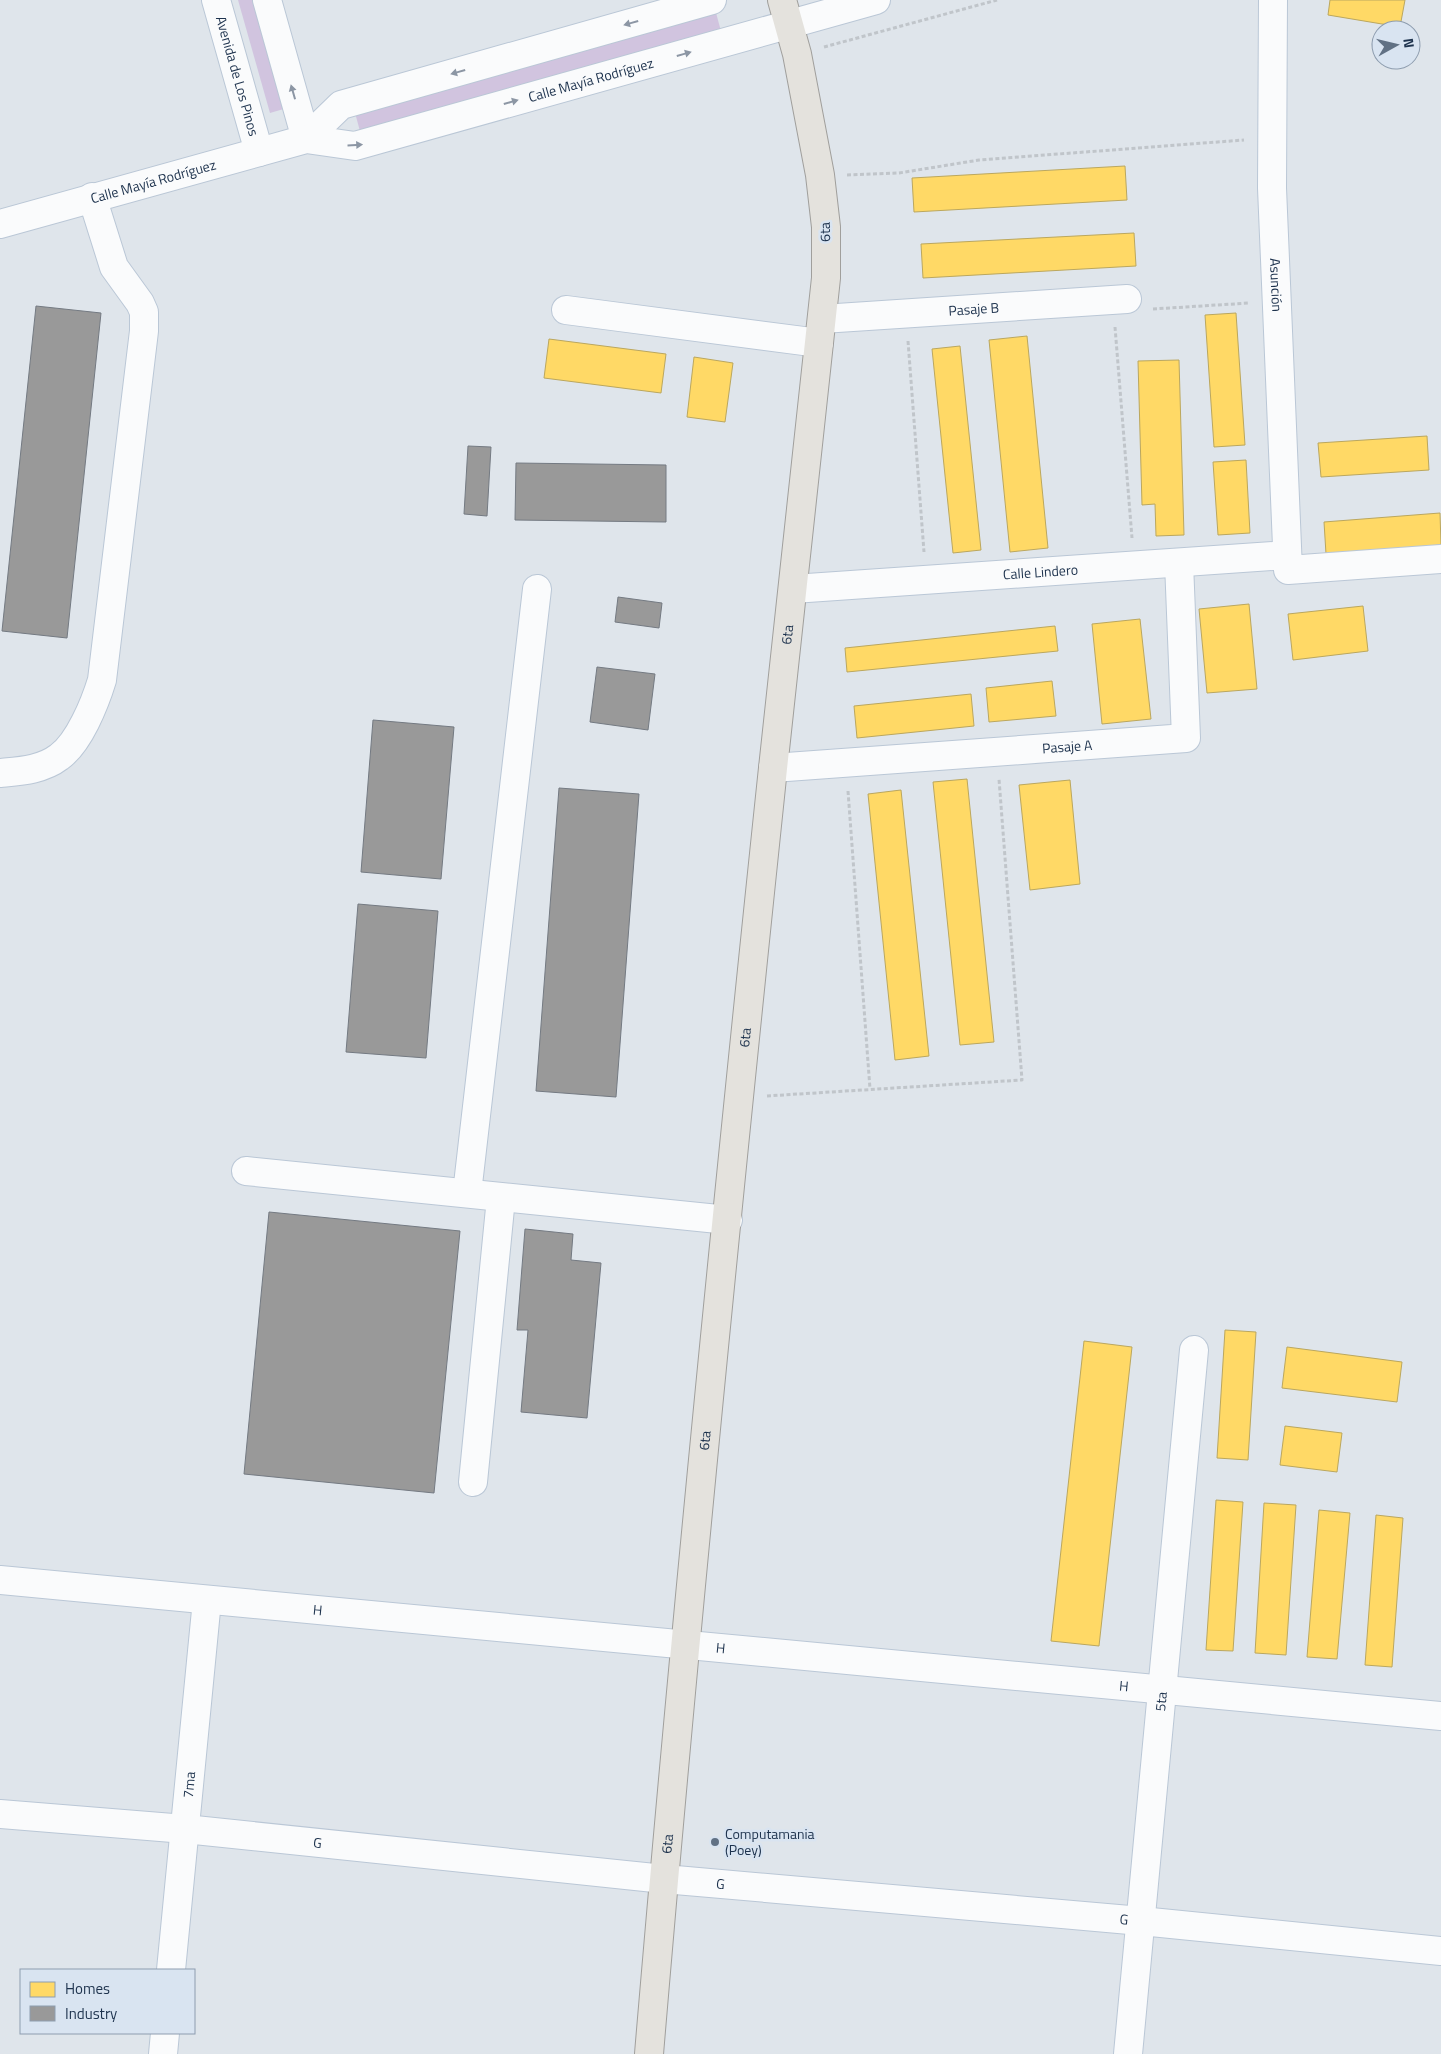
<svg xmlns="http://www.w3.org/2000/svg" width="1441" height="2054" font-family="'Titillium Web',sans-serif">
<rect width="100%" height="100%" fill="#dfe5eb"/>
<g fill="#d1c4df">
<polygon points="238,0 256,0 287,108 270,113"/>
<polygon points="715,9 722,35 361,135 354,109"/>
</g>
<g fill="#ffd966" stroke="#bba75e">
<polygon points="1330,0 1405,0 1400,27 1328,15"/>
<polygon points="1125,166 1127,200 914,212 912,178"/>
<polygon points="1134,233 1136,266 923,278 921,244"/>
<polygon points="1236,313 1245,445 1214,447 1205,315"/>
<polygon points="1027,336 1048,548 1010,552 989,340"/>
<polygon points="549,339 666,354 661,393 544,378"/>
<polygon points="960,346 981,550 953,553 932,349"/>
<polygon points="694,357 733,363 725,422 687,417"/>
<polygon points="1179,360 1184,535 1156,536 1155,504 1142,505 1138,361"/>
<polygon points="1427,436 1429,470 1321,477 1318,443"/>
<polygon points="1246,460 1250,533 1218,535 1213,462"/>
<polygon points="1440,513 1441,545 1326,554 1324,522"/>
<polygon points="1249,604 1257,689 1207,693 1199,609"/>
<polygon points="1363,606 1368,651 1293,660 1288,614"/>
<polygon points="1140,619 1151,719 1102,724 1092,624"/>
<polygon points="1055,626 1058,651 847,672 845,648"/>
<polygon points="1052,681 1056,716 989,722 986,688"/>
<polygon points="971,694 974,726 857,738 854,706"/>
<polygon points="967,779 994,1042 960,1045 933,782"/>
<polygon points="1070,780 1080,884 1030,890 1019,785"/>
<polygon points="901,790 929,1056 895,1060 868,794"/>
<polygon points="1225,1330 1256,1332 1248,1460 1217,1458"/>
<polygon points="1084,1341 1132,1347 1099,1646 1051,1641"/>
<polygon points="1287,1347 1402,1362 1397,1402 1282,1388"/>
<polygon points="1285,1426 1342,1433 1337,1472 1280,1465"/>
<polygon points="1216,1500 1243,1502 1233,1651 1206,1650"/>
<polygon points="1264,1503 1296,1505 1286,1655 1255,1653"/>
<polygon points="1319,1510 1350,1513 1337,1659 1307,1657"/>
<polygon points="1376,1515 1403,1518 1392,1667 1365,1665"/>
</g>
<g fill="#999" stroke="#747a82">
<polygon points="36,306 101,313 67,638 2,631"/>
<polygon points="468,446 491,447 487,516 464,514"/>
<polygon points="516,463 666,465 666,522 515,520"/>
<polygon points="618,597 662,603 659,628 615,622"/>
<polygon points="597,667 655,674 648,730 590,722"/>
<polygon points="373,720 454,727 441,879 361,872"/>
<polygon points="559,788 639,794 616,1097 536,1091"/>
<polygon points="358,904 438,911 426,1058 346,1052"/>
<polygon points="269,1212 460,1231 434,1493 244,1474"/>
<polygon points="525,1229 573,1234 571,1260 601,1263 587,1418 521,1412 528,1330 517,1330"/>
</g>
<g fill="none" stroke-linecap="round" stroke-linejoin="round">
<g stroke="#bac7d6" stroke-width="30">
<g id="minor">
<path id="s1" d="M216,0l43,152"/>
<polyline points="267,0 306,139"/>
<path id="s2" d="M1273,0l-1,188 16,382 153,-11"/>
<polyline points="306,139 341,105 712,0"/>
<path id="s3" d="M0,224l306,-85 49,7 521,-146"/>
<polyline points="566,310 819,343"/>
<path id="s4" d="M822,319l305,-20"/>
<path id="s5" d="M793,589l494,-34"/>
<path id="s6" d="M773,768l413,-30 -7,-175"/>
<path d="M0,773c20,-2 42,-3 59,-16 20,-14 36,-54 43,-77l42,-349v-19l-4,-9 -26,-36 -22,-70"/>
<polyline points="246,1171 728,1220"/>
<polyline points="467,1193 537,589"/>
<polyline points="473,1482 501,1198"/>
<path id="s7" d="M0,1580l1441,136"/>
<path id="s8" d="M0,1814l185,15 479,50 477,42 300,30"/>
<path id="s9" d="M171,1970l36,-370"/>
<polyline points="163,2054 165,2033"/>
<path id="s10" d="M1128,2054l66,-704"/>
</g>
</g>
<g stroke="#a09f9c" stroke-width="30">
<g id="major">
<path id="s11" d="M649,2054c36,-429 79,-858 124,-1286 17,-164 36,-327 53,-490v-51l-6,-52 -23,-121 -15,-54"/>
</g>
</g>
<g stroke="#c0c5ca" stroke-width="3" stroke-dasharray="4 2.5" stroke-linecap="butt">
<polyline points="824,47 997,0"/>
<polyline points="847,175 899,173 979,160 1244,140"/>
<polyline points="1153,309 1249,303"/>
<polyline points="1115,327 1132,538"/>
<polyline points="908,341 924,552"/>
<polyline points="848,791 870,1089"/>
<polyline points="767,1096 1022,1080 999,779"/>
</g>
<use href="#minor" stroke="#fafbfc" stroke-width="28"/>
<use href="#major" stroke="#e4e2dd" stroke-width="28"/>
</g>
<defs><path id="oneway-solid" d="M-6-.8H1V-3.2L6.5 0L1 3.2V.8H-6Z" transform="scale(1.25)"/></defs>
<g fill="#8c96a4">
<use href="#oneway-solid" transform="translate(631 23) rotate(164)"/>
<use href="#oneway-solid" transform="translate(684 54) rotate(-16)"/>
<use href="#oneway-solid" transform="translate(458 72) rotate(164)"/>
<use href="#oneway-solid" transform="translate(293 92) rotate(-106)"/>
<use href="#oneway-solid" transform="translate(511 102) rotate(-16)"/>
<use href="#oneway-solid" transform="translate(355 145) rotate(-3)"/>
</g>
<circle fill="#617184" stroke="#d9e4f1" stroke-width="2" cx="715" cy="1842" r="5"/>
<g text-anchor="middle" stroke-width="5" stroke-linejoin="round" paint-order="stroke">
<g font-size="14" fill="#1d324d" stroke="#d9e4f1">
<text dy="5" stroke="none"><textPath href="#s1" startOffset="79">Avenida de Los Pinos</textPath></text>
<text dy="5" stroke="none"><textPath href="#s3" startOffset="612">Calle Mayía Rodríguez</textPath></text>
<text dy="5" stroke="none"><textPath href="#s3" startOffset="159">Calle Mayía Rodríguez</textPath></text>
<text transform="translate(825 232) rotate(-92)" y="5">6ta</text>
<text dy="5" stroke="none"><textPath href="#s2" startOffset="285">Asunción</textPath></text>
<text dy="5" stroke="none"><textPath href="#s4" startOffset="152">Pasaje B</textPath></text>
<text dy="5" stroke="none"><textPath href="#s5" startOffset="248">Calle Lindero</textPath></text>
<text dy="5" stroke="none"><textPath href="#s11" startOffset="1426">6ta</textPath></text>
<text dy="5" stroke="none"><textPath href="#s6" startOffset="295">Pasaje A</textPath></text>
<text dy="5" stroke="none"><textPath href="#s11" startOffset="1021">6ta</textPath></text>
<text dy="5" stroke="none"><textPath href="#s11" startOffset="616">6ta</textPath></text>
<text dy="5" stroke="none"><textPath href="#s7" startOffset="319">H</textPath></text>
<text dy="5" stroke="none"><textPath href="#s7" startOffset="724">H</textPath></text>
<text dy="5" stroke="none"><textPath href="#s7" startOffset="1129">H</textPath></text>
<text dy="5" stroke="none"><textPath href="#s10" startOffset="354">5ta</textPath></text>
<text dy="5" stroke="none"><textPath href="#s9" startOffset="186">7ma</textPath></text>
<text dy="5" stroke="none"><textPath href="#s8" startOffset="319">G</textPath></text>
<text dy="5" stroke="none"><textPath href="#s11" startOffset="211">6ta</textPath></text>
<text dy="5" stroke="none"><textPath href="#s8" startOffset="724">G</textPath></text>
<text dy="5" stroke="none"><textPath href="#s8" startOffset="1129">G</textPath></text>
</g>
<g font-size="14" fill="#1d324d" stroke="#d9e4f1" text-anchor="start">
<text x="725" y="1839">Computamania<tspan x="725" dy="16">(Poey)</tspan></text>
</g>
</g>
<rect x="20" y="1969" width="175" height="65" fill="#d9e4f1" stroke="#8e9daf"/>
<rect x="30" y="1982" width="25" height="15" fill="#ffd966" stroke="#8e9daf"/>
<text x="65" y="1994" font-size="15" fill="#1d324d">Homes</text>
<rect x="30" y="2006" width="25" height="15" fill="#999999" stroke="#8e9daf"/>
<text x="65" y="2019" font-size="15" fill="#1d324d">Industry</text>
<g transform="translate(1396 45) rotate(82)"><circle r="24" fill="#d9e4f1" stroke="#8e9daf"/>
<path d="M0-4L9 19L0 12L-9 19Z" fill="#617184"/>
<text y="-8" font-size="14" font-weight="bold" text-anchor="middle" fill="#1d324d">N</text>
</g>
</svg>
